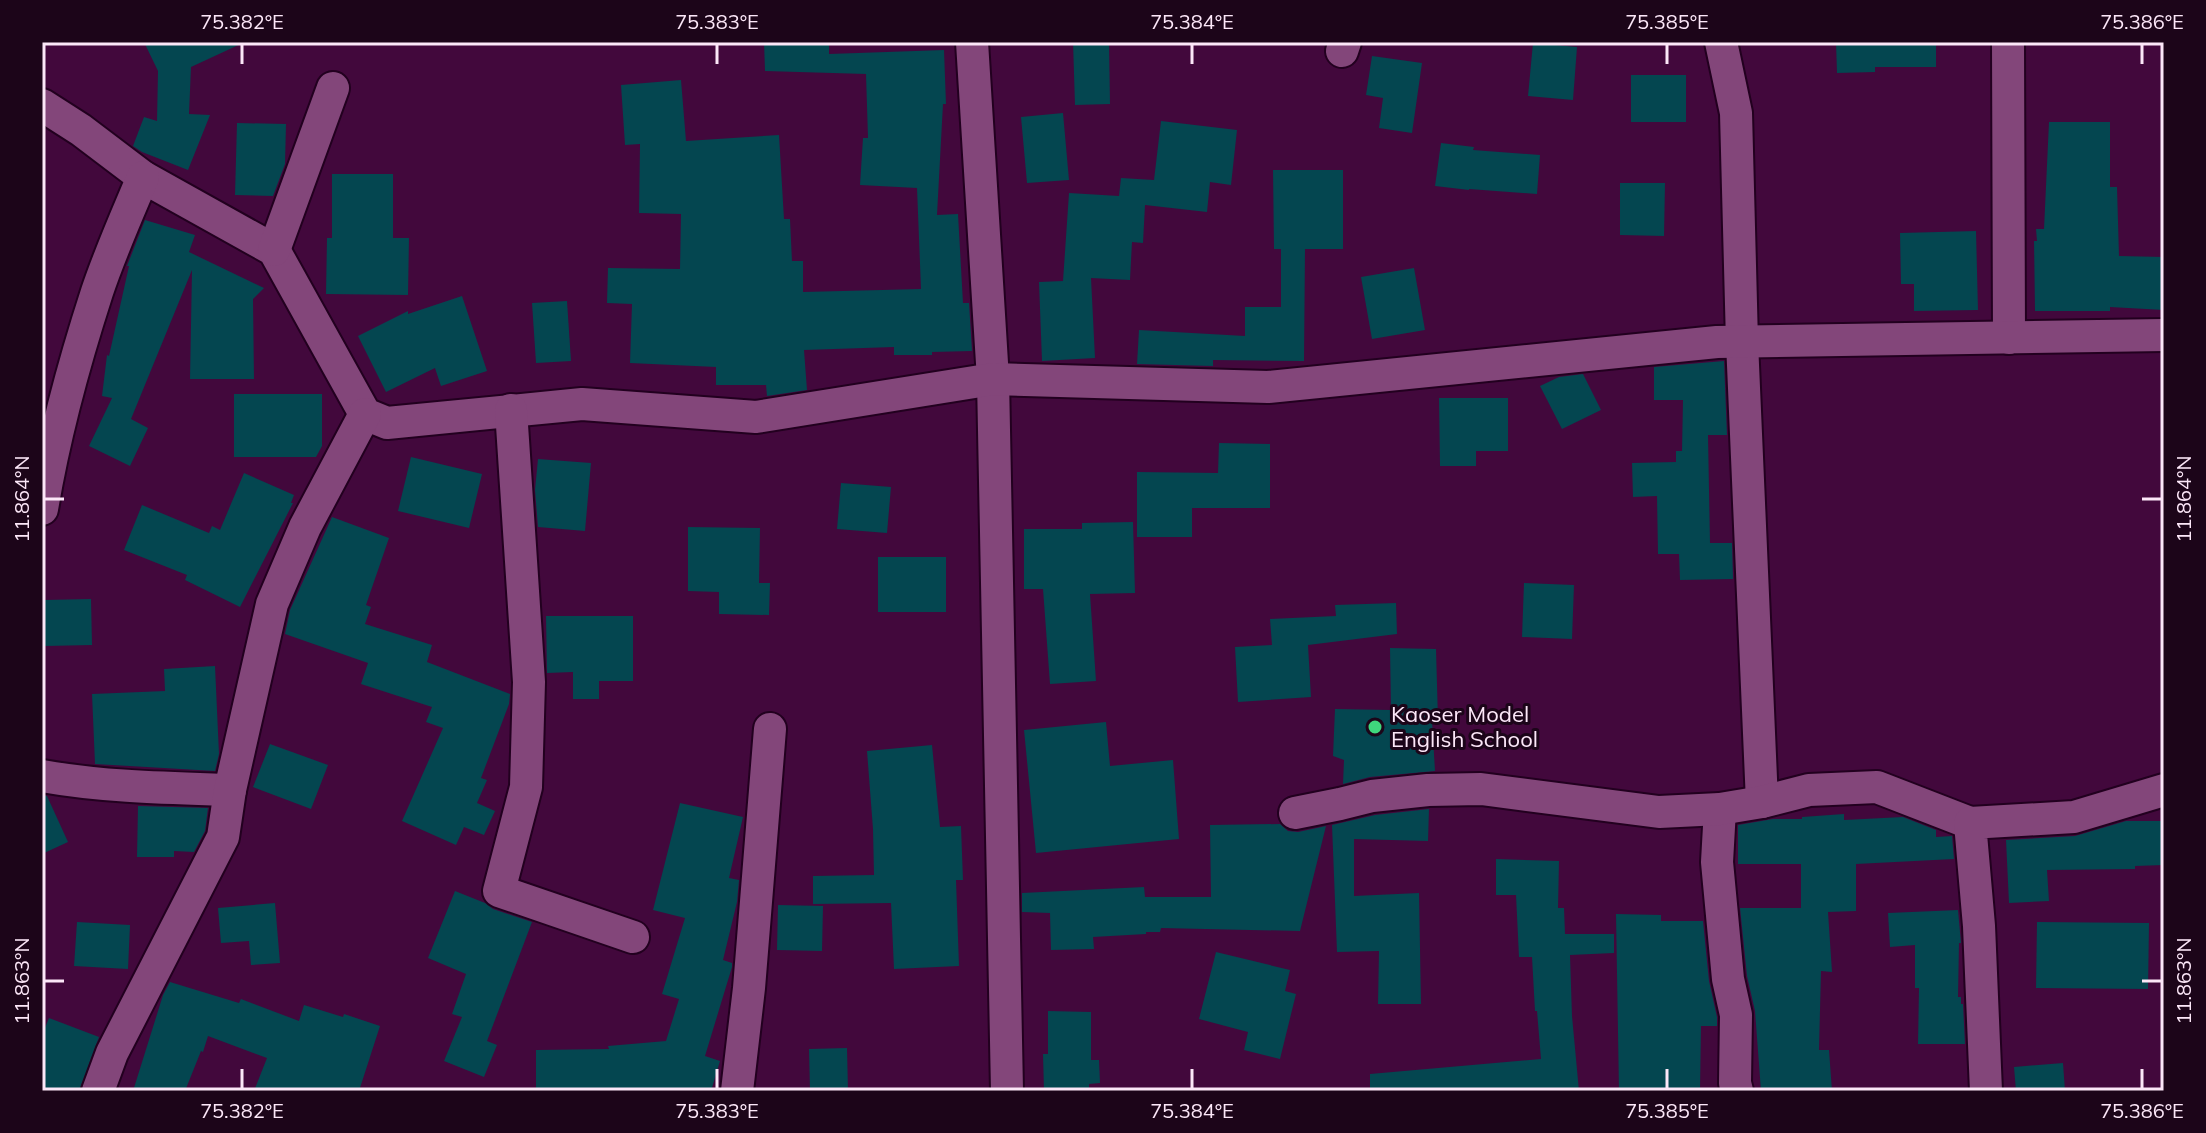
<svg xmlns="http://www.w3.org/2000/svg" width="2206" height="1133" font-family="Mulish,sans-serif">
<rect width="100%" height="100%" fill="#42083c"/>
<g fill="#044650">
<polygon points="144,42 245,42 191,67 189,114 210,115 188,170 142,152 133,146 144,117 157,121 158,71"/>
<polygon points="764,42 829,42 829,54 944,50 946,104 943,104 937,215 958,214 963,303 969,303 972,351 932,352 932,355 894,355 894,347 804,350 807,390 767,396 766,385 716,385 716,367 630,363 632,304 607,303 608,268 680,269 681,214 639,213 640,144 625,145 621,85 681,80 686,141 779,135 784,219 790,219 792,261 803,261 803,292 921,289 917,188 860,185 863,138 868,138 866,74 765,71"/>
<polygon points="1073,42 1109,42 1110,104 1075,105"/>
<polygon points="1836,42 1936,42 1936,67 1875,67 1875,72 1837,73"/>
<polygon points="1533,43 1577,47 1573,100 1528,96"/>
<polygon points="1372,56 1422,63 1412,133 1379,128 1383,98 1366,95"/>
<rect x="1631" y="75" width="55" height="47"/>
<polygon points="1063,113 1069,180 1027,183 1021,117"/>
<polygon points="1161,121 1237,130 1231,185 1210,182 1207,212 1145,205 1143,243 1132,242 1130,280 1091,278 1095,358 1042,361 1039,282 1063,281 1069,193 1119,196 1121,178 1154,180"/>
<polygon points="2049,122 2110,122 2110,187 2117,187 2119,256 2164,257 2164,310 2110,307 2110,311 2035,311 2034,241 2037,241 2036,229 2044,229"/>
<polygon points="237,123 286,124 285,164 273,196 235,195"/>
<polygon points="1441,143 1474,147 1473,150 1540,155 1537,194 1469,189 1469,190 1435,186"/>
<polygon points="1273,170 1343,170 1343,249 1305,249 1304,361 1213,360 1213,366 1137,364 1139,330 1245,336 1245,307 1281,307 1281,249 1274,249"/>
<polygon points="332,174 393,174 393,238 409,238 408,295 326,294 327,238 332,238"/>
<polygon points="1620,183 1665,183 1664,236 1620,235"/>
<polygon points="145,220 195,235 189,252 264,288 253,299 254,379 190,379 192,270 131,419 148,428 130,466 89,446 112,398 102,396 107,355 109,356 129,266 127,266"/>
<polygon points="1976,231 1978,310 1914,311 1914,284 1901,284 1900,233"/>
<polygon points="1414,268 1425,330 1372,339 1361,277"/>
<polygon points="462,296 487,371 441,386 435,368 386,392 358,336 408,311 408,314"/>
<polygon points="567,301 571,361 536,363 532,303"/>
<polygon points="1724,361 1727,435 1708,435 1710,543 1732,543 1733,579 1680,580 1679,554 1658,554 1657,496 1633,497 1632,463 1676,462 1676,451 1682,451 1683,400 1654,400 1654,367"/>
<polygon points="1583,374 1601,410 1562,429 1540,386 1559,377"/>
<polygon points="234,394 322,394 322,446 316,457 234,457"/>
<polygon points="1439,398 1508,398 1508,451 1476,451 1476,466 1440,466"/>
<polygon points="1219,443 1270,444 1270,508 1192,508 1192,537 1137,537 1137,472 1218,473"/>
<polygon points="411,457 482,474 469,528 398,511"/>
<polygon points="538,459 591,463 585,531 538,527 535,490"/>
<polygon points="244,473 294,495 291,503 293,503 240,607 185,580 187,575 124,550 142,505 209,533 212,526 220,530"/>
<polygon points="841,483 891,487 887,533 837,529"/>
<polygon points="332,517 389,538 366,605 371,607 365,624 432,645 427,662 510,694 509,704 481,778 487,780 477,803 495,811 484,835 464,827 456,845 402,821 443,728 426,722 432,707 361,684 368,663 285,634 290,610"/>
<polygon points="1133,522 1135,593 1090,594 1096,681 1050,684 1043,589 1024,589 1024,529 1082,529 1082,523"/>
<polygon points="688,527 760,528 759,583 770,583 769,615 719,614 719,592 688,591"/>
<rect x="878" y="557" width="68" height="55"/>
<polygon points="1524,583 1574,585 1572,639 1522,637"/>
<polygon points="91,599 92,645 45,646 44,600"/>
<polygon points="1396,603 1397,634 1308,645 1311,697 1238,702 1235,647 1272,645 1270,619 1336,616 1335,605"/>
<polygon points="546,616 633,616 633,681 599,681 599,699 573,699 573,672 547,673"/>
<polygon points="1390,648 1436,649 1438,720 1432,720 1435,771 1370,777 1343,784 1344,760 1333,756 1335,709 1391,710"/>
<polygon points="215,666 219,754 215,771 95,764 92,694 165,691 164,669"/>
<polygon points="1106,722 1110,766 1173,760 1179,839 1036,853 1024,730"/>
<polygon points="270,744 328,765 311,809 253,787"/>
<polygon points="932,745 940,827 961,826 963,880 956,880 959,966 894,969 891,903 813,904 813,876 874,875 873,829 867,751"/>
<polygon points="42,795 47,796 68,842 42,854"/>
<polygon points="680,803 743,817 729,878 739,880 737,902 723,960 732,963 732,967 705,1056 720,1061 711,1091 536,1091 536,1050 609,1049 608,1046 666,1041 679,999 662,994 685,918 653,910"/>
<polygon points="138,806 208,808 205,831 194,852 174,851 174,857 137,857"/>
<polygon points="1429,809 1428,841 1354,839 1354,896 1419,893 1421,1004 1378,1004 1379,951 1337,952 1332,825 1375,815"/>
<polygon points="1844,814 1844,820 1903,817 1936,830 1936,837 1952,836 1954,859 1856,864 1856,911 1828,912 1832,972 1821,971 1819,1050 1829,1050 1832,1091 1761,1091 1755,1011 1747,976 1740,908 1801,908 1801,864 1738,864 1738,825 1773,819 1802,819 1802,817"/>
<polygon points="2126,821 2164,821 2164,865 2135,866 2135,869 2047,870 2049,901 2009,903 2006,840 2075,836"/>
<polygon points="1280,824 1288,831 1298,832 1326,826 1300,931 1161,928 1160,932 1146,932 1146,934 1093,937 1094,949 1051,950 1050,913 1022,912 1022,893 1144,887 1145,897 1211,897 1210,825"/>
<polygon points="1496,859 1559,861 1558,908 1564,908 1565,934 1614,934 1614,953 1570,955 1572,1016 1579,1091 1370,1091 1370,1074 1541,1059 1537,1011 1535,1011 1532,957 1519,957 1516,895 1496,895"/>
<polygon points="455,891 485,903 493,909 532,922 487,1041 497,1045 484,1077 444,1061 462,1017 452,1014 466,974 428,958"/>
<polygon points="275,903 280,963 251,965 249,941 221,943 218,908"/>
<polygon points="778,905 823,906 822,951 777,950"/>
<polygon points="1958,910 1961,943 1959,943 1958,997 1961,997 1961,1004 1963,1004 1965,1044 1918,1044 1919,988 1915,988 1915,945 1890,947 1888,913"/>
<polygon points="1616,914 1661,915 1661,921 1703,921 1709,981 1717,1017 1717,1026 1701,1026 1700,1091 1619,1091"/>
<polygon points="77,922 130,925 128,969 74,966"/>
<polygon points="2037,922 2149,923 2148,989 2036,988"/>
<polygon points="1216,952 1290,970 1285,991 1296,994 1280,1059 1244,1050 1248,1032 1199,1019"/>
<polygon points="170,982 239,1003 241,999 299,1021 304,1005 343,1017 344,1014 380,1026 359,1091 254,1091 267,1058 208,1036 203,1052 201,1051 185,1091 133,1091 163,995"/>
<polygon points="1048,1011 1091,1012 1091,1060 1099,1060 1100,1083 1089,1084 1089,1091 1044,1091 1043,1054 1048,1054"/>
<polygon points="49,1018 99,1037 79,1091 42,1091 42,1035"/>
<polygon points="847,1048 848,1091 810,1091 809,1049"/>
<polygon points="2063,1063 2065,1091 2016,1091 2014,1067"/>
</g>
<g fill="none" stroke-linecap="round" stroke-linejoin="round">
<g stroke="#22001f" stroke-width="36">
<g id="street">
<polyline points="972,42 993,379 1007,1091"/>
<polyline points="1721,42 1736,113 1742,342 1762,802"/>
<polyline points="2008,42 2009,338"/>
<polyline points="1342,51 1345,42"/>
<polyline points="42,105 81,130 143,177 274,250 365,414 387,423 582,404 756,417 993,379 1268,387 1717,342 2164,335"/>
<polyline points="274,250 333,88"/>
<polyline points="511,410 529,682 526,787 499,891 633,937"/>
<path d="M42,509c12,-73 32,-146 55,-217 13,-39 30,-77 46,-115"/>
<path d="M42,776c62,11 125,12 188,14"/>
<polyline points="1720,809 1717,862 1728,979 1736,1015 1735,1083 1737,1091"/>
<polyline points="1295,813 1340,804 1372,796 1428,790 1481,789 1659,812 1720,809 1762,802 1809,790 1877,787 1970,823"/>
<polyline points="98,1091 112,1053 223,837 230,790 272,604 305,527 365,414"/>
<polyline points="737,1091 749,988 770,729"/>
<polyline points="1986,1091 1979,926 1970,823 2074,817 2164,790"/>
</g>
</g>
<use href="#street" stroke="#83467a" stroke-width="32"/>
</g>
<path fill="none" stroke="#fce7f8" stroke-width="3" d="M242,44v20M717,44v20M1192,44v20M1667,44v20M2142,44v20M44,499h20M2142,499h20M44,981h20M2142,981h20M242,1069v20M717,1069v20M1192,1069v20M1667,1069v20M2142,1069v20"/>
<circle fill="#3fd77d" stroke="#1c0519" stroke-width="3" cx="1375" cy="727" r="8"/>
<g text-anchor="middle" stroke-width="6" stroke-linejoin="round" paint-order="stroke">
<g font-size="22" fill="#fce7f8" stroke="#1c0519" text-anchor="start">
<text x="1391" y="722">Kaoser Model<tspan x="1391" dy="25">English School</tspan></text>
</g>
</g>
<rect width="2206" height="1133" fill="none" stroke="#1c0519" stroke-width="88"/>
<rect x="44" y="44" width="2118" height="1045" fill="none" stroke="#fce7f8" stroke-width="3"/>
<g font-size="20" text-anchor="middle" fill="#fce7f8">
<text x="242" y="29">75.382°E</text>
<text x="717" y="29">75.383°E</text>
<text x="1192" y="29">75.384°E</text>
<text x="1667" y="29">75.385°E</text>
<text x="2142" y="29">75.386°E</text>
<text transform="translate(22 499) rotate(-90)" y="7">11.864°N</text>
<text transform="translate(2184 499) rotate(-90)" y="7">11.864°N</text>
<text transform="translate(22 981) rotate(-90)" y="7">11.863°N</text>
<text transform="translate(2184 981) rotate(-90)" y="7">11.863°N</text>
<text x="242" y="1118">75.382°E</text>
<text x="717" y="1118">75.383°E</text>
<text x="1192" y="1118">75.384°E</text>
<text x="1667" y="1118">75.385°E</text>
<text x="2142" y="1118">75.386°E</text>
</g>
</svg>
